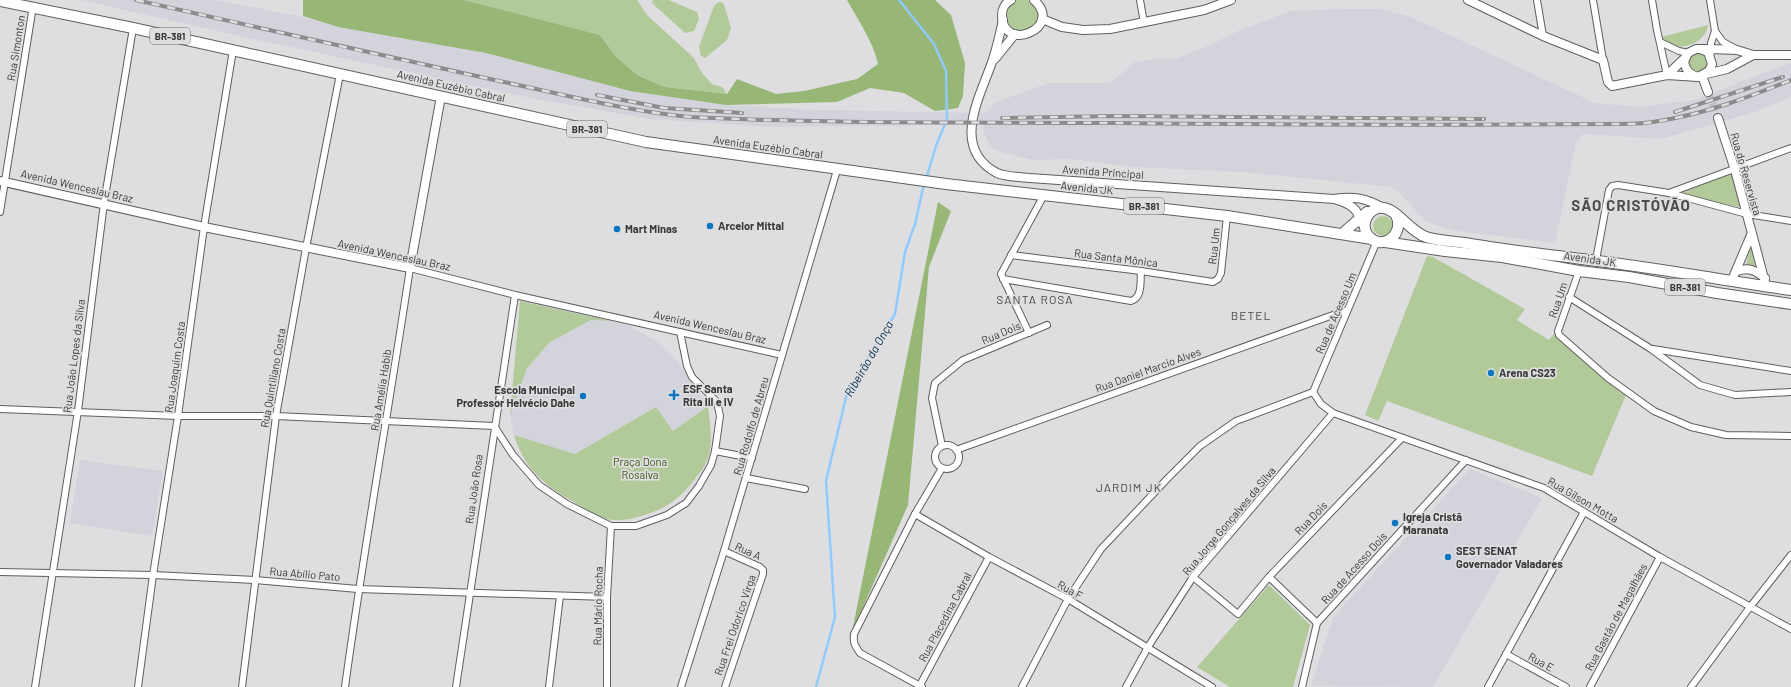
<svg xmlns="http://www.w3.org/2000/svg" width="1791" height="687" font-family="Barlow,sans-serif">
<rect width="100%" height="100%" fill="#dedee0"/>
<g fill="#d3d3dc">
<polygon points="81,0 216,0 294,15 338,27 486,53 630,91 726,105 820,110 986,113 996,102 1049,83 1110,83 1135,62 1157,58 1176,59 1208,46 1238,31 1290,11 1343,9 1381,9 1411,17 1595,103 1640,107 1695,100 1755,76 1791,63 1791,97 1758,111 1662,139 1583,134 1576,142 1555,243 1457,231 1435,225 1427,222 1417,212 1400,193 1391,187 1242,172 1133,167 1071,159 1032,160 994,150 988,142 984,132 983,124 772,127 650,119 536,99 257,40"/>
<polygon points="591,320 611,321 629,326 656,341 676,360 708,406 673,431 656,407 575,454 514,435 510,415 527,368 550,342"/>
<polygon points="80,460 163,471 152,536 70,523"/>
<polygon points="1470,469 1542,498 1433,687 1311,686 1333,617"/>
</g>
<g fill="#b2c999">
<circle cx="1022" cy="15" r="16"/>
<polygon points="464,0 637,0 647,15 694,58 702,73 712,84 722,87 727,94 665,87 639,76 617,58 600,35"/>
<polygon points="653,0 669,0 697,12 699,19 694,31 685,33 652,3"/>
<polygon points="721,2 724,4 731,28 727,40 705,58 701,56 699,47 714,6 717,3"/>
<path d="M1708,25c-2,20 -35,30 -47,12z"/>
<circle cx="1698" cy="62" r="10"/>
<polygon points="1731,173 1744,208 1679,194"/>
<circle cx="1383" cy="226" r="10"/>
<polygon points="1751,240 1756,268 1746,266"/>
<polygon points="1427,256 1433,257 1525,309 1517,320 1549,340 1554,334 1626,395 1592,476 1387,401 1378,421 1365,415"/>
<polygon points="520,301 611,321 591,320 550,342 527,368 510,415"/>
<path d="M708,406c2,19 6,40 -2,57 -2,5 -6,9 -9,13 -17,24 -34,35 -63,42 -8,2 -19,3 -27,1 -13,-4 -26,-13 -38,-20 -27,-15 -46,-34 -55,-64l61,19 81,-47 17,24z"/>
<polygon points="1269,585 1310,625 1293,687 1230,687 1197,667"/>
</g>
<g fill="#98b676">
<path d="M303,0h161l136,35 17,23 22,18 26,11 62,7 10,-15 39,15 28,-3 53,-12 21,-15c-5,-23 -20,-44 -31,-64h88l16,15 14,48 -2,33 -5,12 -23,3 -31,-18 -34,-5 -33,14 -111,3 -96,-14 -144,-38 -148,-26 -35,-11z"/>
<polygon points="938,202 951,211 929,267 908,505 852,632"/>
</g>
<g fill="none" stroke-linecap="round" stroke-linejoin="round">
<g stroke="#91cafd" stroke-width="2.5">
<polyline points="899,0 934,44 946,71 947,119 936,146 926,179"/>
<polyline points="816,687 835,617 826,481 847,393 895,314 905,252 915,224 924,184"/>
</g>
<polyline stroke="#bdbdbf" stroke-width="8" stroke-dasharray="8 4" stroke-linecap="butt" points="1708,92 1718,118"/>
<g stroke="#5f5f60" stroke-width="8">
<g id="minor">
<polyline points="1140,0 1144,23"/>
<polyline points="1537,0 1543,36"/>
<polyline points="1593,0 1603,60"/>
<polyline points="1652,0 1657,30 1667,75"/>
<polyline points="1710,0 1715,31 1711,43 1711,53"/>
<polyline points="1715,31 1723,42 1736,49"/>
<polyline points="1660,42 1679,51 1688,53"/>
<polyline points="1669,193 1791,148"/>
<polyline points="0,212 33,6"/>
<polyline points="1011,255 1141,271 1213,282 1218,279 1221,273 1227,216"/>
<polyline points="1596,260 1609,190 1612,186 1618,185 1669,193 1747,214 1791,221"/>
<polyline points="1579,271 1558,331 1559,335 1608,378 1654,411 1691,427 1726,435 1791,436"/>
<path d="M1003,279l128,22c12,-4 9,-20 10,-30"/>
<polyline points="1569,297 1651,349 1700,385 1735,395 1791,392"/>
<polyline points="1029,333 1001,274 1044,195"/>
<polyline points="1653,349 1791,371"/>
<polyline points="1313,392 1321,404 1333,413 1544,488 1660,557 1791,629"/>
<polyline points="1313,392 1377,241"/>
<polyline points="0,409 178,416 276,416 494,426 513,455 539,485 567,504 611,526 636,526 667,515 686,503 699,486 711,465 715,451 720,416 717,402 692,377 687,366 680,332"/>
<circle cx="947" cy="457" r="12"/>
<polyline points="942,446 932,398 935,383 963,360 1047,325"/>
<polyline points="956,450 1347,310"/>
<polyline points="715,451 752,458"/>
<polyline points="746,478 805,489"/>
<polyline points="915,514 989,557 1068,599 1212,687"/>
<polyline points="724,551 760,567 763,570 763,574 725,687"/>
<polyline points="0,572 153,575 255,580 358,589 607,597"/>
<polyline points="1193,577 1238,614 1269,577 1401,439"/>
<polyline points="1269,577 1317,623"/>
<polyline points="1506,654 1566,687"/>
<polyline points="35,687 78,411 104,203 133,28"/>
<polyline points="138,687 153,575 178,416 204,227 233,50"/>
<polyline points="242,687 276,416 306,248 340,74"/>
<path d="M345,687c19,-140 44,-279 65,-419l105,27 267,60"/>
<polyline points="456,687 515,295"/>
<polyline points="549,687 560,596"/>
<polyline points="607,687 607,597 611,526"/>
<polyline points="681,687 724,551 837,170"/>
<polyline points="919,687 989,557"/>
<path d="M922,687l-62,-34c-5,-7 -7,-10 -6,-19l61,-120 27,-46"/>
<polyline points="1022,687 1068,599 1101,549 1168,478 1200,446 1236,421 1313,392"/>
<polyline points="1126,687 1148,647 1193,577 1333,413"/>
<polyline points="1302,687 1317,623 1466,460"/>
<polyline points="1488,687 1584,512"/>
<polyline points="1590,687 1660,557"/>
<polyline points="1691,687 1750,607 1791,555"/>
</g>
</g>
<g stroke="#5f5f60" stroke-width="10">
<g id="tertiary">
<path d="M1011,0c-6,3 -9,9 -9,15 0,39 63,13 32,-15"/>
<polyline points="1468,0 1543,36 1603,60 1608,82 1612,86 1667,75 1698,77"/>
<polyline points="1042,19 1062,27 1083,30 1110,29 1204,10 1231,0"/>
<path d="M1003,20c-3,14 -6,28 -11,42 -12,35 -42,86 5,111 9,4 23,4 33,5l304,21c19,-3 33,-1 49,9"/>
<path d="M1700,49l8,3 4,12 -3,7 -11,6c-8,-2 -12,-6 -14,-15l4,-9 8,-4h15l26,1 16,5h38"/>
<polyline points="995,59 1015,34"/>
<polyline points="1706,74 1727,69 1753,55"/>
<polyline points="1667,75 1685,58"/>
<polyline points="1702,76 1708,92"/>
<polyline points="1718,118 1735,170 1766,286"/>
<polyline points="0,181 204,227 410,268 441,96"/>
<path d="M1337,200c13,4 21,8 24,23"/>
<path d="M1737,271c12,-4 18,-1 28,7"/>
<polyline points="1732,280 1751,235"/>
</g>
</g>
<g stroke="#5f5f60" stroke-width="12">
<g id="primary">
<polyline points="0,1 133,28 646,142 946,184 1227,216 1372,239"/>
<path d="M1396,215c10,21 -17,38 -29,19 -7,-12 3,-28 17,-26 13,2 27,24 42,29 12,4 27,4 39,6 39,7 78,11 117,16 70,8 139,21 209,31"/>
<polyline points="1342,234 1367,212"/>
<polyline points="1385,242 1445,251 1502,257 1579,271 1629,277 1717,293 1791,304"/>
</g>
</g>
<use href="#minor" stroke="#fff" stroke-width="6"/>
<use href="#tertiary" stroke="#fff" stroke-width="8"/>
<use href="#primary" stroke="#fff" stroke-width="10"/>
<g stroke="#8c8c8e" stroke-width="4">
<g id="rail">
<path d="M136,0c121,27 242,55 363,81 63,13 127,30 191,36 142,7 285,5 428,6 166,2 332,2 499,1 14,0 28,0 42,-3 46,-7 90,-24 132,-41"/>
<polyline points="597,95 664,108 742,113"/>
<polyline points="1675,112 1783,77"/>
<polyline points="1002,118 1115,116 1484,119"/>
</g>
</g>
<use href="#rail" stroke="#dedee0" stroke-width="2.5" stroke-dasharray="8" stroke-linecap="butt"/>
</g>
<g fill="#0c75c0" stroke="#dedee0" stroke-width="1.5">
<circle cx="710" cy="226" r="4"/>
<circle cx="617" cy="229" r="4"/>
<circle cx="1491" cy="373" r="4"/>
<path d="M672 389h4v4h4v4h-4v4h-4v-4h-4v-4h4z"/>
<circle cx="583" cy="396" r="4"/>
<circle cx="1395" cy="523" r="4"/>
<circle cx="1448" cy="557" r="4"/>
</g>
<g text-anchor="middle" stroke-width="3.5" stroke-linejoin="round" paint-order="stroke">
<g fill="#dedee0" stroke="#6a6a6c" stroke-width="1">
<rect x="150" y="28" width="40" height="16" rx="3"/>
<rect x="567" y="121" width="40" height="16" rx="3"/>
<rect x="1124" y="198" width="40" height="16" rx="3"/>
<rect x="1665" y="279" width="40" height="16" rx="3"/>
</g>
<g font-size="10" font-weight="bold" fill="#39393a">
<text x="170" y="40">BR-381</text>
<text x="587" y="133">BR-381</text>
<text x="1144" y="210">BR-381</text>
<text x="1685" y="291">BR-381</text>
</g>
<g font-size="11" fill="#39393a" stroke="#dedee0">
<text transform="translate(16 48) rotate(-81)" y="4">Rua Simonton</text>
<text transform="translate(451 86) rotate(13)" y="4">Avenida Euzébio Cabral</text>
<text transform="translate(768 147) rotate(8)" y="4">Avenida Euzébio Cabral</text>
<text transform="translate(1103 172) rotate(4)" y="4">Avenida Principal</text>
<text transform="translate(1746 174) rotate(74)" y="4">Rua do Reservista</text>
<text transform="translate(77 186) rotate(13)" y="4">Avenida Wenceslau Braz</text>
<text transform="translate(1087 188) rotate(6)" y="4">Avenida JK</text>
<text transform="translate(1214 246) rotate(-84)" y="4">Rua Um</text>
<text transform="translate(394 255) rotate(12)" y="4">Avenida Wenceslau Braz</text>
<text transform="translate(1116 258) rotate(7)" y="4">Rua Santa Mônica</text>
<text transform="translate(1590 259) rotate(8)" y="4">Avenida JK</text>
<text transform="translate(1558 300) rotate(-71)" y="4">Rua Um</text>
<text transform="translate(1336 313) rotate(-67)" y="4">Rua de Acesso Um</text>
<text transform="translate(710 327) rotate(13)" y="4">Avenida Wenceslau Braz</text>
<text transform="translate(1001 333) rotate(-23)" y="4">Rua Dois</text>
<text transform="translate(74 356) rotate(-83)" y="4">Rua João Lopes da Silva</text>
<text transform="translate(175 367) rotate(-82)" y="4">Rua Joaquim Costa</text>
<text transform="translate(1148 370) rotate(-20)" y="4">Rua Daniel Marcio Alves</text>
<text transform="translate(273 378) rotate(-80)" y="4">Rua Quintiliano Costa</text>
<text transform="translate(381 390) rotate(-81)" y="4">Rua Amélia Habib</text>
<text transform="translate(751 426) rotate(-74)" y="4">Rua Rodolfo de Abreu</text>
<text transform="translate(474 489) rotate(-82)" y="4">Rua João Rosa</text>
<text transform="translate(1583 500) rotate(30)" y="4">Rua Gilson Motta</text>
<text transform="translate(1311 518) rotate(-46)" y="4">Rua Dois</text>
<text transform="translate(1229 521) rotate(-50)" y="4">Rua Jorge Gonçalves da Silva</text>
<text transform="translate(748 551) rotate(24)" y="4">Rua A</text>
<text transform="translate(1354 568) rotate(-48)" y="4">Rua de Acesso Dois</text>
<text transform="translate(305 574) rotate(5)" y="4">Rua Abílio Pato</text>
<text transform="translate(1070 590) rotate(29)" y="4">Rua F</text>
<text transform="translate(598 606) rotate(-89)" y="4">Rua Mário Rocha</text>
<text transform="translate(945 617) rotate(-62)" y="4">Rua Placedina Cabral</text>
<text transform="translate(1616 617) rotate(-62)" y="4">Rua Gastão de Magalhães</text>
<text transform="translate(735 625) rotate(-71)" y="4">Rua Frei Odorico Virga</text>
<text transform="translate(1541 662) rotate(29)" y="4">Rua E</text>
</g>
<g font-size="11" font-weight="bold" fill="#39393a" stroke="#dedee0" text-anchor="start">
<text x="718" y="230">Arcelor Mittal</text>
<text x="625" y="233">Mart Minas</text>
<text x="1499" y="377">Arena CS23</text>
<text x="683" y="393">ESF Santa<tspan x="683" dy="13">Rita III e IV</tspan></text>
<text x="575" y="394" text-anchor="end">Escola Municipal<tspan x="575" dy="13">Professor Helvécio Dahe</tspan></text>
<text x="1403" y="521">Igreja Cristã<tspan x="1403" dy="13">Maranata</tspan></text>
<text x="1456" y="555">SEST SENAT<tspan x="1456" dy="13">Governador Valadares</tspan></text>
</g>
<g font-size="11" fill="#3c5612" stroke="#dedee0">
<text x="640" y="466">Praça Dona<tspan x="640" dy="13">Rosalva</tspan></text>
</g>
<g font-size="12" letter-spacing="1" fill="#4c4c4d" stroke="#dedee0">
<text x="1035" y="304">SANTA ROSA</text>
<text x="1251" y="320">BETEL</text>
<text x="1129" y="492">JARDIM JK</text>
</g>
<g font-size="12" font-style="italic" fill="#002b4b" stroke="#dedee0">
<text transform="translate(869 359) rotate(-60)" y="4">Ribeirão da Onça</text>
</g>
<g font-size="15" font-weight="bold" letter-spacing="1" fill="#4c4c4d" stroke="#dedee0">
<text x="1631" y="211">SÃO CRISTÓVÃO</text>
</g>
</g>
</svg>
